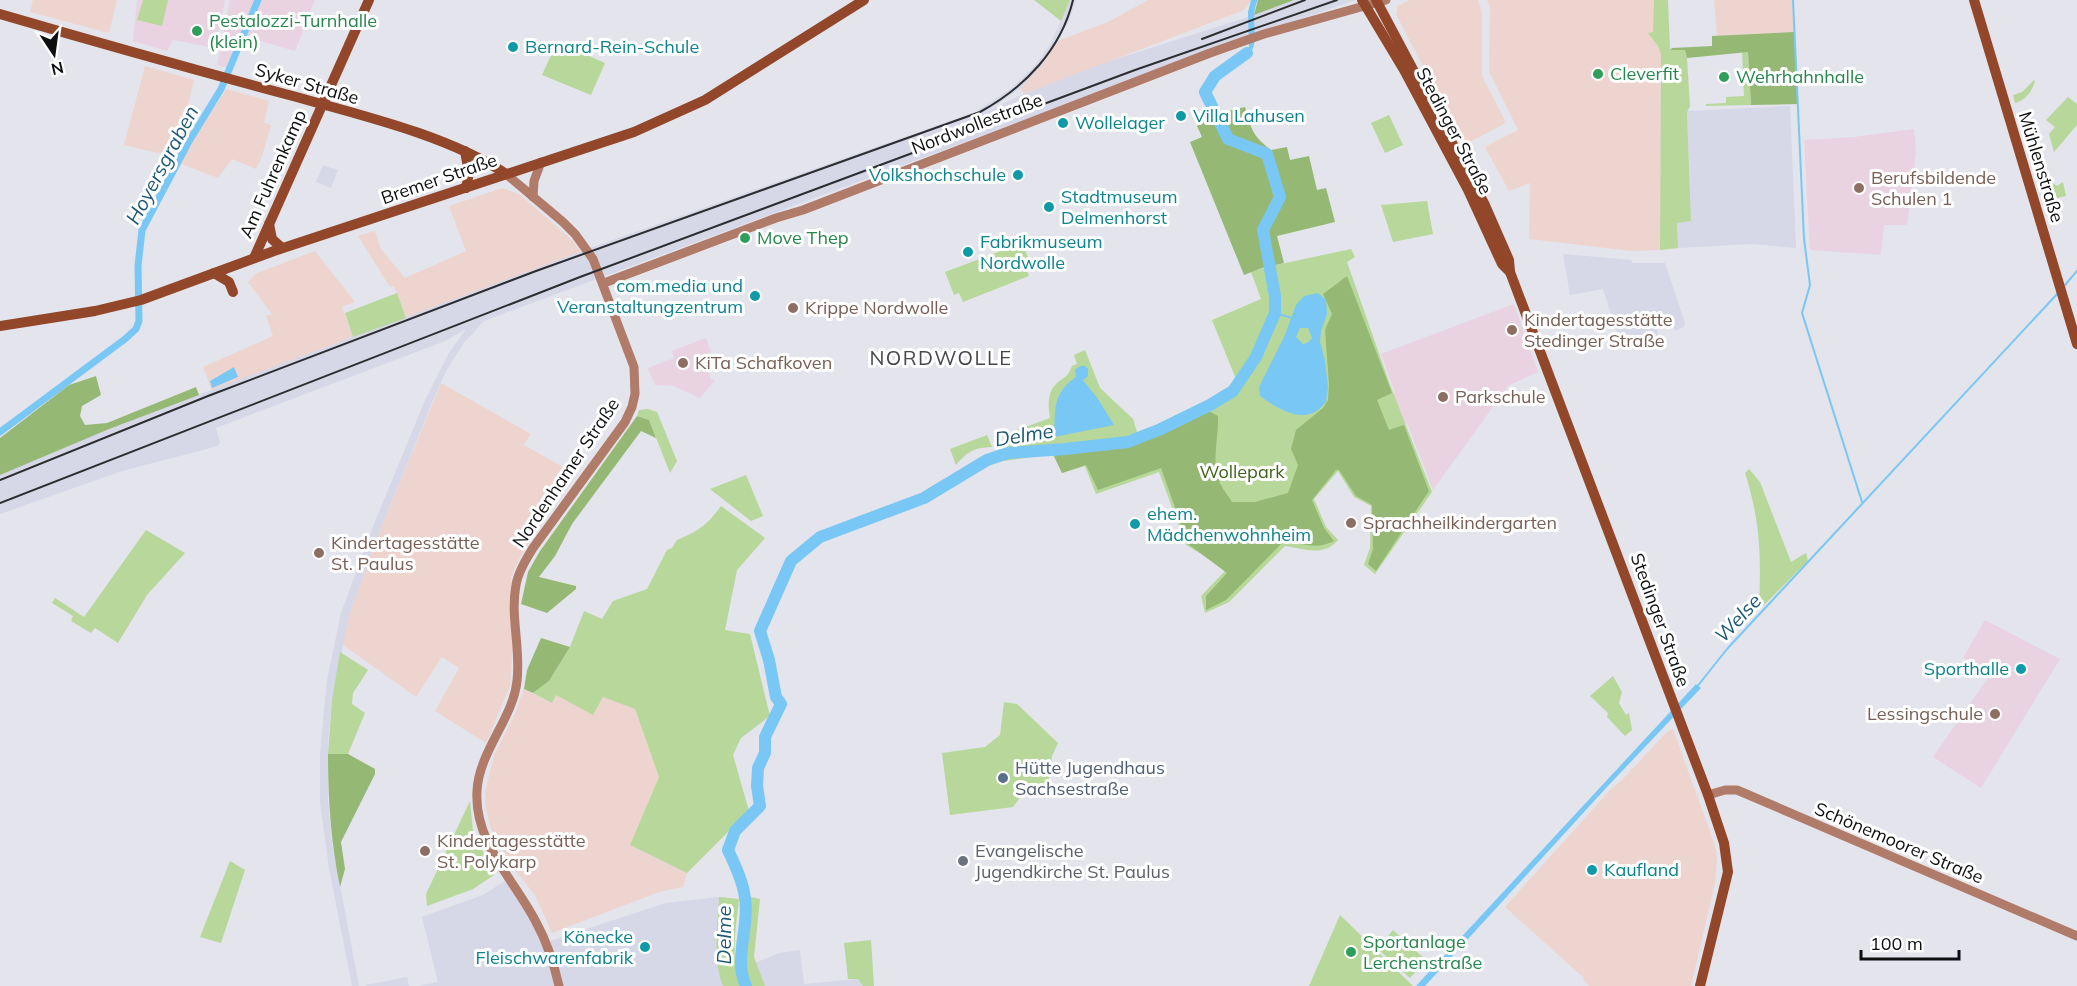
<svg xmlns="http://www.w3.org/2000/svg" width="2077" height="986" font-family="Mulish,sans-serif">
<rect width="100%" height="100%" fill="#e3e4ec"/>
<g fill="#eed4ce">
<polygon points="33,0 117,0 109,33 30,12"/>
<polygon points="1148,0 1251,0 1244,10 1024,94 1021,88 1041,66 1058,41 1110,21"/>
<polygon points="1410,0 1478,0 1482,13 1482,76 1505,121 1504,124 1464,145 1396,14 1398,6"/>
<polygon points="1487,0 1654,0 1653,33 1649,33 1658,46 1661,54 1660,250 1632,251 1529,239 1530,183 1509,191 1485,147 1518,130 1489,71 1490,7"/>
<polygon points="1714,0 1793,0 1794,32 1717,36"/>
<polygon points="145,66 194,80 185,117 199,121 175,157 124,145"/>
<polygon points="226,89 269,101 264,123 271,125 262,156 256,169 232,159 218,178 179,163"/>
<polygon points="502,188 519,194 571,239 581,252 406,318 394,286 390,287 358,236 375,231 381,249 405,278 466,251 449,206"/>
<polygon points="315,251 355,302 342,307 353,337 212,391 203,367 273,336 266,316 272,314 248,282 257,273"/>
<polygon points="441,383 531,434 524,445 570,471 552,508 520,557 511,577 513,643 510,686 486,743 435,711 459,668 442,657 416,697 342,644 349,616 375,543"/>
<polygon points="524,689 552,703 556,694 593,715 603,696 635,709 659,777 630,845 687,873 683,887 659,892 552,933 535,895 515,870 500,846 491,829 486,810 485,792 494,755 514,716"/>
<polygon points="1673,729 1714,843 1717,857 1715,883 1691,986 1589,986 1583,980 1584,978 1505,907 1611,789 1621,781 1667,732"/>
</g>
<g fill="#d6d7e7">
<polygon points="1070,0 1076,0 1068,23 1041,66 1021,88 984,113 1024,94 1101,64 1254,15 1294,0 1356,0 1234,42 484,321 463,344 446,371 433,400 375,543 349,616 332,700 328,741 328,800 332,843 359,986 352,986 329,868 320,802 320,754 327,680 341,613 374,524 426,398 449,353 466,329 445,341 216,428 220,442 218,446 122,471 0,514 0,469 593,247 975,112 1012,88 1037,63 1051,43"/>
<polygon points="1790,106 1796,248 1751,244 1678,248 1677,222 1691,221 1687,111"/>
<polygon points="323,165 338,170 331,188 316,182"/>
<polygon points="1563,254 1631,260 1632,263 1665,263 1685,323 1684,327 1675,331 1670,317 1655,322 1659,338 1623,351 1603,289 1570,295"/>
<polygon points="510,878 547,942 666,903 719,897 716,960 723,986 418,986 438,982 422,917 483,895"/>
<polygon points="800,950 804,984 858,979 863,986 765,986 755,963 779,953"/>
<polygon points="407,977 409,986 366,986 366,985"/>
</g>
<g fill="#e9d3e0">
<polygon points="137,0 225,0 215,48 173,40 167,51 133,41"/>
<polygon points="230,0 315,0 295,51 239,35 226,67 217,65"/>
<polygon points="1914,129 1916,152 1907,225 1884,225 1881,255 1810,250 1804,140 1854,137"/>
<polygon points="1514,304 1538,372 1508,386 1433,490 1407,423 1390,430 1378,401 1395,393 1381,354"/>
<polygon points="706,338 711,352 702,355 711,379 715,380 700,398 673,386 655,385 648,368 674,358 672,351"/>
<polygon points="1985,620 2060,659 1981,788 1933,757 1992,672 1963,658"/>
</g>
<g fill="#b7d89a">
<polygon points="143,0 168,0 162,26 137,20"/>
<polygon points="1034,0 1070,0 1061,21"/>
<polygon points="1654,0 1668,0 1670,50 1685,50 1687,58 1690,106 1687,112 1691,221 1677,223 1678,248 1660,250 1661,54 1658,46 1648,33 1653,32"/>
<polygon points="557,42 605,63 591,95 542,75"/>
<polygon points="1742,52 1748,52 1751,105 1706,106 1706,104 1726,103 1726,97 1744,96"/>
<path d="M2034,80l1,1c-3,11 -9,19 -20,22l-2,-8 9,-3z"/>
<polygon points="2068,97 2077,104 2077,125 2054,152 2049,134 2055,127 2046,120"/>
<polygon points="1389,115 1403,145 1385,153 1371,123"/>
<polygon points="2050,181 2057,186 2063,182 2066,196 2044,201 2039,182"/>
<polygon points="1427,201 1433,234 1393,242 1381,205"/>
<polygon points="1022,243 1030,262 1025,265 1029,276 963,302 959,293 954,295 945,272"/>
<path d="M1351,249l4,8 -8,5 42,120 43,110 -57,82 -11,-9 6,-17 1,-42 -17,-9 -16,-26 -24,28 12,28 12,13c-14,17 -34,9 -53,6l-56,56 -24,11 -4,-17 24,-25 -12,-10 -27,-16 -27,-73 -63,22 -11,-28 -23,7 -9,-19 -49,7v-26l46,-17c-2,-11 -3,-25 6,-34 8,-8 11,-5 16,-18l5,-2 -3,-9 11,-5 15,38 33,31 4,13c30,-11 81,-26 99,-53l-24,-59 49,-21 -10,-27 16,-5z"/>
<polygon points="397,293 406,318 353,337 345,313"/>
<polygon points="648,409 657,412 677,461 670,473 649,420 637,416 639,410"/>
<path d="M987,435l5,12c-19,1 -24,4 -36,18l-6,-16z"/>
<path d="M1749,469l11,13 31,80 15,-9 2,8 -49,49c2,-52 2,-87 -14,-137z"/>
<polygon points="746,475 763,516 751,521 710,489"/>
<path d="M721,506l44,32 -28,32 -12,60 25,4 20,82 -29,22 -8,17 16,56 -62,62 -57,-28 29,-68 -24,-68 -32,-12 -10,18 -37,-20 -4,8 -19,-10 16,-12 21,-34 14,-36 18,8 11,-18 34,-12 20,-39 5,-2 5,-8c22,-9 30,-15 44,-34z"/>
<polygon points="146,530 185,553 147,595 118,643 95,628 91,633 71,621 73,616 52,603 55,598 84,617"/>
<polygon points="340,652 368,670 353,693 352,704 365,713 348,754 328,754 332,700"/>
<polygon points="1613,676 1622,692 1619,703 1626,715 1629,713 1632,730 1625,736 1607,717 1608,713 1590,696"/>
<polygon points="1004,702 1017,704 1058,743 1052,756 1048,786 1026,790 1013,807 950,815 942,753 985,747 1000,735"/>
<polygon points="470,801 473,830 494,875 473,889 427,906 426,894"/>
<polygon points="230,861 245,870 221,943 200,937"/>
<path d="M719,897l20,2c-3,29 -9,59 2,87h-18c-11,-28 -5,-60 -4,-89z"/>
<path d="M751,897l9,2 -6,58 11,29h-14c-12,-22 -2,-64 0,-89z"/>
<polygon points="1340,915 1413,986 1309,986"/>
<polygon points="1393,930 1426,960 1410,978 1378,949"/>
<polygon points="871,940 874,986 863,986 858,979 848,979 844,943"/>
</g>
<g fill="#95b974">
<polygon points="1258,0 1294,0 1254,15"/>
<polygon points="1794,32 1798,104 1751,105 1748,52 1687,58 1685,50 1670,50 1672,48 1712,46 1712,36"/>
<path d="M1245,107c7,23 6,27 26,43l16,-3 3,13 19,-4 8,34 9,-2 9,34 -58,14 7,27 -22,5 -18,7 -54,-133 12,-5 -5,-11 26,-14z"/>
<path d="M1347,276l45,117 -15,7 12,30 15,-5 25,66 -53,80 -8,-7 5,-15 -1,-44 -16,-9 -17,-26h-3l-24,30 12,28 10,13c-21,10 -29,1 -51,1l-57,58 -20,10v-14l21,-23 -39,-29 -27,-76 -63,22 -12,-25 -24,8 -9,-19c62,-3 100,-17 156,-43l9,5c1,18 -6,45 0,62 2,8 10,17 14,24h23l33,-9 10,-28 -7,-16 5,-19 27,-22 5,-8 1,-15 -4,-55 7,-16 -9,-20z"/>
<polygon points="96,376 101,395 82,406 80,416 85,425 107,423 196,387 199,395 109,429 0,475 0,438 69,385"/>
<polygon points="637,416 649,420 656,438 641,431 572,524 555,556 539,577 576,586 576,589 547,613 521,604 528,572 540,551"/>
<polygon points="541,638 570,647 549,681 533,693 524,689 527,670"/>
<path d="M328,754h20l27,15v5l-34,68 4,27 -5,18c-9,-45 -12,-87 -12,-133z"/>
</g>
<g fill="#79c7f5" fill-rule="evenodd">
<path d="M1251,0h7c-9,16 2,39 -7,52 -3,5 -10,8 -16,11l-2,-3 16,-11 -1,-37z"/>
<path d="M1318,293l8,7 1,14 -6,17 -1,11 5,18 3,27 -2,15c-3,3 -7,8 -11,10 -18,9 -40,-5 -55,-16l-1,-9 26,-52 11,-30 8,-9zM1300,328h8l4,10 -5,5 -4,1 -7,-7z"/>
<path d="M1080,366h5l3,3v7l-5,4 15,19 16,26 -60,12c2,-28 -3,-42 22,-60l-1,-7z"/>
<polygon points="234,367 238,377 212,388 210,381"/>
<polygon points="1696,684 1701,688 1606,788 1425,986 1416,986"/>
</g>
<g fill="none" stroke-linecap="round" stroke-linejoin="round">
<g stroke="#79c7f5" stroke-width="2">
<polyline points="1793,0 1804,239 1810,285 1802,313 1862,502"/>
<polyline points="2065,285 2077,271"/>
<polyline points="1275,313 1292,318"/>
<polyline points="1696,688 1727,649 2059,292"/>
</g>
<polyline stroke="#79c7f5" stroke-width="7" points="0,432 125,339 136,329 139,321 138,266 142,230 188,143 221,89 258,0"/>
<path stroke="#79c7f5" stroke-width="12" d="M746,986c-13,-28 4,-59 -1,-88 -2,-16 -10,-33 -17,-48l7,-19 25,-25 -3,-20 1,-18 7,-15v-16l16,-33 -5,-7 -7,-37 -9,-29 31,-70 29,-24 104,-39 63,-38 21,-7 57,-4 63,-7 33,-13 49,-24 23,-14 23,-34 19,-44v-17l-12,-66 17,-33 -13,-43 -39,-15 -23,-47 10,-16 32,-23"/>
<g stroke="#b07b68" stroke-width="9">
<path d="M506,174l57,48 12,12 18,25 41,108 1,27 -3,13 -7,15 -92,126c-7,11 -15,24 -17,37 -6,31 5,64 1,96 -4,38 -38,70 -40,110 -3,52 37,88 59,131 11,20 18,42 23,64"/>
<polyline points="533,197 534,181 541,162"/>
<polyline points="604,283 776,218 803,210 1210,53 1264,34 1386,0"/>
<polyline points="1708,795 1725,790 1737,790 2077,936"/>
</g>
<g stroke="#92472a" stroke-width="10">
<polyline points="1362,0 1404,70 1468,190 1502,264 1510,272"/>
<polyline points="1376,0 1484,203 1509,260 1510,272 1708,795 1724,843 1728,872 1700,986"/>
<polyline points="1974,0 2077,344"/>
<path d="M0,14c96,28 192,55 289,81 67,19 159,40 217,79"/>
<polyline points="465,151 469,173 466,188"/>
<polyline points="269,224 272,239 282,248"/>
<polyline points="254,258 369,0"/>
<polyline points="214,273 229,282 233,292"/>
<polyline points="0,326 95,311 141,300 274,251 634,132 705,100 864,0"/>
</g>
<g stroke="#2c2d30" stroke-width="2">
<polyline points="1202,39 1305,0"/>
<path d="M0,480l208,-84 328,-125 444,-159c44,-24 81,-62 93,-112"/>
<polyline points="0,503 580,277 1135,70 1337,0"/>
</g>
</g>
<g fill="#2e9e5b" stroke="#fff" stroke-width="2">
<circle cx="197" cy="31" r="6"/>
<circle cx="1598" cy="74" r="6"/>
<circle cx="1724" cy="77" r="6"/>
<circle cx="745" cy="238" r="6"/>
<circle cx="1351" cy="952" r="6"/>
</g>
<g fill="#0f9aa8" stroke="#fff" stroke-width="2">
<circle cx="513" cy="47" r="6"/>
<circle cx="1181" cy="116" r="6"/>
<circle cx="1063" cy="123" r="6"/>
<circle cx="1018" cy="175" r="6"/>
<circle cx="1049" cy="207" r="6"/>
<circle cx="968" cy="252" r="6"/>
<circle cx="755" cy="296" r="6"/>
<circle cx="1135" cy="524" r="6"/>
<circle cx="2021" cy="669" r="6"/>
<circle cx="1592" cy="870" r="6"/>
<circle cx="645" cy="947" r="6"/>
</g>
<g fill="#8d6e63" stroke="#fff" stroke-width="2">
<circle cx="1859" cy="188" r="6"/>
<circle cx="793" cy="308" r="6"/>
<circle cx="1512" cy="330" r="6"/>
<circle cx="683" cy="363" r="6"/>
<circle cx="1443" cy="397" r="6"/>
<circle cx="1351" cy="523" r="6"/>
<circle cx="319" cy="553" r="6"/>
<circle cx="1995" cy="714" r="6"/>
<circle cx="425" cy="851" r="6"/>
</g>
<circle fill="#5c6f8a" stroke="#fff" stroke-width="2" cx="1003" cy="778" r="6"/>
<circle fill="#6b7280" stroke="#fff" stroke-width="2" cx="963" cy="861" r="6"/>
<g text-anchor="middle" stroke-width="6" stroke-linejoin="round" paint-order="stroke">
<g font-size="18" fill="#27864d" stroke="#fff" text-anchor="start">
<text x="209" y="27">Pestalozzi-Turnhalle<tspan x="209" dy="21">(klein)</tspan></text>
<text x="1610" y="80">Cleverfit</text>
<text x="1736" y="83">Wehrhahnhalle</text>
<text x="757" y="244">Move Thep</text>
<text x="1363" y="948">Sportanlage<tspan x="1363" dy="21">Lerchenstraße</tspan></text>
</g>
<g font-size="18" fill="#0d838f" stroke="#fff" text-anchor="start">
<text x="525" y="53">Bernard-Rein-Schule</text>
<text x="1193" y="122">Villa Lahusen</text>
<text x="1075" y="129">Wollelager</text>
<text x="1006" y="181" text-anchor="end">Volkshochschule</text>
<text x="1061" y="203">Stadtmuseum<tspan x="1061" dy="21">Delmenhorst</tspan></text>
<text x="980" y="248">Fabrikmuseum<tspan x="980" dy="21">Nordwolle</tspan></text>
<text x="743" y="292" text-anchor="end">com.media und<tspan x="743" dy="21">Veranstaltungzentrum</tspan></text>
<text x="1147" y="520">ehem.<tspan x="1147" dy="21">Mädchenwohnheim</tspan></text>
<text x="2009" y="675" text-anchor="end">Sporthalle</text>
<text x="1604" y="876">Kaufland</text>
<text x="633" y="943" text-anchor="end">Könecke<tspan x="633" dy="21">Fleischwarenfabrik</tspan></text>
</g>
<g font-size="18" fill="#0d0e10" stroke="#fff">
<text transform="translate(307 84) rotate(16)" y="6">Syker Straße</text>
<text transform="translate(977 124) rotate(-21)" y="6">Nordwollestraße</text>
<text transform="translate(1454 131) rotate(62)" y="6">Stedinger Straße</text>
<text transform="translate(2041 167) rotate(73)" y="6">Mühlenstraße</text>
<text transform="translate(273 174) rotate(-66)" y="6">Am Fuhrenkamp</text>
<text transform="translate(439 179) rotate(-19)" y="6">Bremer Straße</text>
<text transform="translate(566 473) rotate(-56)" y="6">Nordenhamer Straße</text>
<text transform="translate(1660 620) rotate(70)" y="6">Stedinger Straße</text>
<text transform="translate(1899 843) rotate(23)" y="6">Schönemoorer Straße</text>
</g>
<g font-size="18" fill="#785e54" stroke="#fff" text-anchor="start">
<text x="1871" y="184">Berufsbildende<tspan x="1871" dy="21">Schulen 1</tspan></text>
<text x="805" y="314">Krippe Nordwolle</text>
<text x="1524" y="326">Kindertagesstätte<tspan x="1524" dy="21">Stedinger Straße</tspan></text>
<text x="695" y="369">KiTa Schafkoven</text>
<text x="1455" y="403">Parkschule</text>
<text x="1363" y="529">Sprachheilkindergarten</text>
<text x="331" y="549">Kindertagesstätte<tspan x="331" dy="21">St. Paulus</tspan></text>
<text x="1983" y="720" text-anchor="end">Lessingschule</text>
<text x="437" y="847">Kindertagesstätte<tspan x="437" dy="21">St. Polykarp</tspan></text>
</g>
<g font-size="18" fill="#41621b" stroke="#fff">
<text x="1242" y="478">Wollepark</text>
</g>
<g font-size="18" fill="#4e5e75" stroke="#fff" text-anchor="start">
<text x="1015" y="774">Hütte Jugendhaus<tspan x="1015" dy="21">Sachsestraße</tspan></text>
</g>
<g font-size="18" fill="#5b616d" stroke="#fff" text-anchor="start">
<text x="975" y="857">Evangelische<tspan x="975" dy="21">Jugendkirche St. Paulus</tspan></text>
</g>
<g font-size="20" font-style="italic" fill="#1d5877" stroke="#fff">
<text transform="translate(162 165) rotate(-62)" y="7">Hoyersgraben</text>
<text transform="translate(1024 435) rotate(-9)" y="7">Delme</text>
<text transform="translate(1738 618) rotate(-47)" y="7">Welse</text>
<text transform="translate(724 935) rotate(-90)" y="7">Delme</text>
</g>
<g font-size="20" letter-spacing="1.5" fill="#46474d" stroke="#fff">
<text x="941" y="365">NORDWOLLE</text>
</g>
</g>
<g transform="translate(54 54) rotate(167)" stroke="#ffffff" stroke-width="4.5" paint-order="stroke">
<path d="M0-4.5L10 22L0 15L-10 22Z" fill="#0d0e10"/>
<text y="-9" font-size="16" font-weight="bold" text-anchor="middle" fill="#0d0e10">N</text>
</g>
<path d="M1861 950v9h98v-9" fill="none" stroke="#0d0e10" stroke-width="3"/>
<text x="1870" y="950" font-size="18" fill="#0d0e10" stroke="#ffffff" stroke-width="4.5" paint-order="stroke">100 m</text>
</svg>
